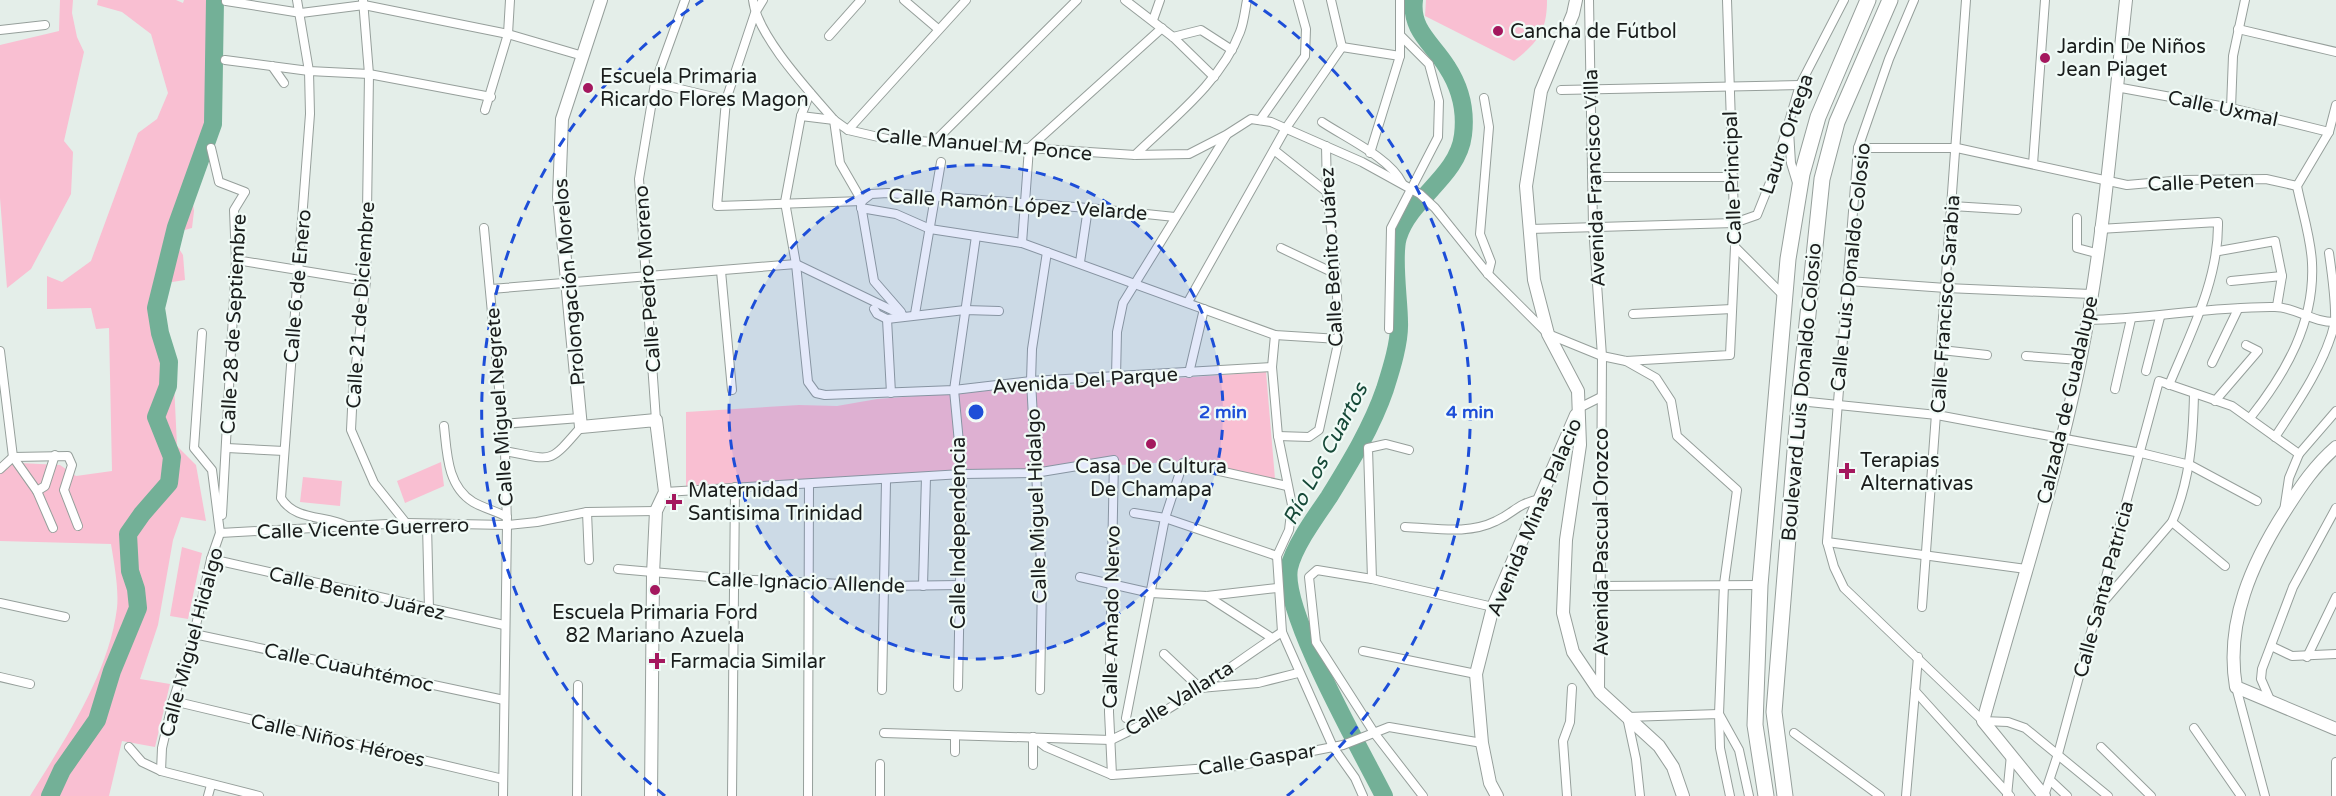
<svg xmlns="http://www.w3.org/2000/svg" width="2336" height="796" font-family="'Varela Round',sans-serif">
<rect width="100%" height="100%" fill="#e4eee9"/>
<g fill="#f9bfd2">
<polygon points="60,0 73,0 72,13 77,37 84,52 64,141 73,152 71,194 31,269 7,288 0,198 0,45 59,31"/>
<path d="M98,0h78l7,3 1,-3h28l-4,51 1,60 -21,58 6,42 -2,17 -11,3 -5,13 7,11 2,25 -26,4 1,25 13,53 4,84 19,19 10,56 -25,-4 -8,23 -15,85 -18,54 30,5 -15,63 -33,-6 -13,55h-79c34,-55 79,-122 87,-188 2,-19 -3,-45 -6,-64l-111,-3v-79l60,3 16,11 36,-5 -3,-143 -13,1 -5,-21 -44,1v-33l15,6 29,-21 47,-128 19,-14 11,-26 -17,-59 -29,-22 -25,-7z"/>
<path d="M1426,0h121c0,31 -9,42 -33,61l-89,-45z"/>
<polygon points="1266,372 1275,479 1189,461 686,490 686,412 799,405 837,406 877,399 957,393"/>
<polygon points="441,462 444,486 405,503 397,481"/>
<polygon points="303,477 342,481 340,506 300,502"/>
<polygon points="182,547 202,553 188,619 170,616"/>
</g>
<g fill="none" stroke-linecap="round" stroke-linejoin="round">
<g stroke="#73b097" stroke-width="18">
<polyline points="50,796 62,770 97,720 112,671 138,608 136,589 130,571 128,534 142,514 169,483 172,457 156,417 168,386 169,362 160,333 156,308 176,227 213,124 215,0"/>
<path d="M1384,796c-22,-44 -103,-185 -95,-228 5,-22 27,-52 40,-71 21,-34 43,-70 56,-108 6,-19 15,-47 14,-67 0,-22 -7,-66 -1,-85 12,-39 60,-60 65,-102 3,-24 -3,-48 -16,-68 -14,-23 -37,-37 -33,-67"/>
</g>
<g stroke="#969f9b" stroke-width="10">
<g id="street">
<path d="M297,0l12,71 1,43 -29,384c14,23 44,17 66,28"/>
<polyline points="363,0 369,74 366,281 353,389 351,430 374,483 406,523"/>
<path d="M753,0c4,36 57,92 81,120"/>
<polyline points="763,0 755,13 726,100 717,206 862,201"/>
<polyline points="904,0 938,29"/>
<polyline points="1125,0 1173,37 1214,77"/>
<polyline points="1589,0 1593,226 1602,356 1600,691"/>
<polyline points="1914,0 1889,59 1858,148 1827,542 1834,567 1844,588 1983,721 2008,722 2025,728 2108,796"/>
<polyline points="226,1 301,13 364,5 508,34 583,56"/>
<polyline points="1153,20 1160,0"/>
<polyline points="2238,29 2336,52"/>
<polyline points="0,30 45,25"/>
<polyline points="829,36 861,0"/>
<polyline points="1173,37 1201,30 1232,50"/>
<polyline points="1342,47 1400,56"/>
<polyline points="225,60 309,71 369,74 491,97"/>
<polyline points="272,66 284,83"/>
<polyline points="655,83 726,100"/>
<polyline points="2116,87 2231,108 2329,132"/>
<polyline points="1561,90 1800,85"/>
<polyline points="810,93 801,116 785,202 796,264 808,382 816,393 825,395 954,390 1031,381 1272,367"/>
<polyline points="1484,98 1489,127 1480,234 1491,262 1488,274"/>
<polyline points="2231,108 2233,56 2245,0"/>
<polyline points="485,110 508,34 510,0"/>
<polyline points="801,116 834,120 848,130 887,139 1135,155 1189,154 1226,135 1251,119 1271,122 1362,162 1420,194 1435,208 1488,274 1548,334 1602,356 1626,361 1730,355 1735,247 1727,0"/>
<polyline points="834,120 840,163 862,201"/>
<polyline points="1260,120 1305,56 1306,29 1298,0"/>
<path d="M1322,122c24,16 68,36 80,61"/>
<polyline points="848,130 966,0"/>
<polyline points="1789,131 1791,163 1798,186"/>
<polyline points="935,141 1077,0"/>
<polyline points="211,148 219,182 245,192 234,210 236,260 222,515"/>
<polyline points="1858,148 1957,148 2127,185 2184,180 2266,179 2297,186"/>
<polyline points="1274,150 1327,192"/>
<polyline points="1370,153 1400,56 1400,0"/>
<path d="M1135,155c37,-36 86,-73 105,-123 4,-10 5,-22 7,-32"/>
<polyline points="2033,164 2045,0"/>
<polyline points="1592,177 1733,177"/>
<polyline points="862,201 871,194 888,193 1088,208 1175,217"/>
<polyline points="861,205 874,281 901,312"/>
<polyline points="1952,206 2017,210"/>
<polyline points="861,208 896,214 930,229 1022,243 1275,335 1339,339"/>
<polyline points="2077,218 2077,248 2096,253"/>
<polyline points="484,228 505,451 507,525 503,796"/>
<polyline points="1530,229 1734,223 1757,215 1773,175 1800,85 1844,0"/>
<path d="M2099,229l119,-7c1,57 -27,110 -49,163"/>
<polyline points="1022,243 1029,148 1162,28"/>
<polyline points="1735,247 1785,297"/>
<polyline points="1281,248 1336,274"/>
<polyline points="2219,251 2275,241 2282,276 2277,306"/>
<polyline points="236,260 366,281"/>
<polyline points="1080,262 1088,208"/>
<polyline points="721,271 732,390"/>
<polyline points="1848,281 1946,288 2091,294"/>
<polyline points="2231,281 2282,276"/>
<polyline points="491,289 796,264 904,316"/>
<polyline points="1188,302 1286,128 1342,47 1331,0"/>
<polyline points="874,309 877,314 887,319 965,310 999,311"/>
<polyline points="915,314 941,162"/>
<polyline points="1633,314 1732,309"/>
<polyline points="887,319 891,393"/>
<path d="M2087,320c63,-1 125,-14 188,-13 21,0 38,16 61,15"/>
<polyline points="1389,329 1391,228 1438,137 1439,101 1429,64 1401,36"/>
<polyline points="1275,335 1272,367 1278,436 1292,505 1289,530 1277,556 1282,632 1333,747 1355,778 1363,796"/>
<polyline points="1941,350 1987,355"/>
<polyline points="0,351 13,457 37,491 53,528"/>
<polyline points="2026,356 2080,360"/>
<polyline points="1626,361 1656,378 1671,401 1677,436 1737,490 1724,584 1719,714 1720,748 1730,796"/>
<polyline points="2212,363 2238,309"/>
<polyline points="2146,371 2160,317"/>
<polyline points="1189,373 1204,309"/>
<polyline points="1116,377 1117,332 1123,303 1226,136"/>
<polyline points="2115,389 2131,319"/>
<polyline points="1799,401 1937,415 2141,453 2190,465 2257,501"/>
<polyline points="2215,401 2258,351 2246,345"/>
<polyline points="1579,408 1601,397"/>
<path d="M2250,418c36,-45 65,-96 62,-155 -1,-25 -10,-52 -15,-77l32,-54 7,-27"/>
<polyline points="656,420 639,179 655,83 685,0"/>
<polyline points="503,424 580,418"/>
<path d="M444,426c3,27 3,60 29,76 10,6 23,9 34,15"/>
<polyline points="1278,436 1309,437 1319,430 1339,339 1336,274 1327,192 1326,146"/>
<path d="M2275,437c22,-33 51,-75 60,-115 1,-21 -3,-48 -6,-69"/>
<polyline points="227,448 284,451"/>
<path d="M505,451c49,9 43,14 76,-24"/>
<polyline points="13,457 68,456 72,465 64,490 78,526"/>
<polyline points="0,469 13,457"/>
<polyline points="37,491 45,486 55,455"/>
<polyline points="665,492 962,474 1035,473 1114,460 1109,712 1112,775"/>
<polyline points="2284,511 2289,478 2299,454 2336,411"/>
<polyline points="587,512 589,560"/>
<polyline points="1134,513 1165,518 1277,556"/>
<polyline points="2172,522 2225,566"/>
<polyline points="427,524 429,610"/>
<path d="M1405,527c30,1 63,8 91,-6 20,-9 19,-17 45,-22"/>
<polyline points="220,533 406,523 507,525 537,522 587,512 656,511"/>
<polyline points="1827,542 2026,569"/>
<polyline points="211,559 504,625"/>
<polyline points="618,569 733,579 885,586 960,585"/>
<polyline points="1080,577 1151,593 1207,596 1277,588"/>
<polyline points="1372,579 1368,448 1386,444 1409,450"/>
<polyline points="923,586 926,477"/>
<polyline points="1599,586 1760,585"/>
<polyline points="1207,596 1272,638"/>
<polyline points="0,603 65,617"/>
<polyline points="1922,607 1966,0"/>
<path d="M2099,607l73,-85c18,-41 21,-83 22,-128"/>
<polyline points="194,634 504,700"/>
<polyline points="2271,646 2292,656 2336,654"/>
<polyline points="1363,651 1476,674"/>
<polyline points="1164,654 1200,688 1258,683 1298,673"/>
<polyline points="2307,657 2336,597"/>
<polyline points="0,677 30,684"/>
<polyline points="958,687 962,474 954,390 976,236"/>
<polyline points="2236,687 2265,796"/>
<polyline points="882,690 886,481"/>
<polyline points="1040,690 1042,581 1031,381 1032,349 1047,252"/>
<polyline points="1915,691 2010,796"/>
<polyline points="173,701 503,779"/>
<polyline points="2271,702 2261,679 2262,669 2293,587 2336,508"/>
<polyline points="1126,718 1165,518 1183,463 1287,486"/>
<polyline points="2194,728 2241,796"/>
<path d="M884,733l227,7c61,-28 115,-71 171,-108"/>
<polyline points="1794,733 1880,796"/>
<polyline points="1033,737 1046,747 1112,775 1237,766 1343,745 1389,727 1482,743"/>
<polyline points="129,747 142,762 161,771 259,796"/>
<polyline points="2101,747 2151,796"/>
<polyline points="955,752 955,736"/>
<polyline points="1033,765 1033,737"/>
<polyline points="161,771 162,748 173,701 194,634 211,559 220,533 212,470 194,448 202,333"/>
<polyline points="2051,781 2067,796"/>
<polyline points="208,796 211,785"/>
<polyline points="577,796 578,685"/>
<polyline points="732,796 735,487"/>
<polyline points="808,796 809,484"/>
<polyline points="880,796 880,764"/>
<polyline points="1423,796 1375,734 1316,642 1309,577 1317,570 1372,579 1493,607"/>
<polyline points="1567,796 1563,741 1570,722 1572,688"/>
<polyline points="1640,796 1636,759 1627,717 1719,714 1739,750 1749,796"/>
<polyline points="1906,796 1918,657"/>
<polyline points="2007,796 2011,755"/>
<polyline points="2044,796 2058,754 2159,381 2232,406 2299,454"/>
<polyline points="2336,796 2336,762"/>
</g>
</g>
<g stroke="#969f9b" stroke-width="14">
<g id="secondary">
<polyline points="601,0 562,119 559,197 581,427 656,420 665,492 656,511 653,574 651,796"/>
<polyline points="1576,0 1573,14 1541,91 1526,186 1534,280 1548,334 1578,391 1580,445 1566,540 1563,613 1573,652 1600,692 1659,746 1673,767 1683,796"/>
<path d="M2336,447c-21,18 -35,39 -49,61 -35,54 -62,114 -51,179l100,42"/>
<polyline points="1497,796 1490,783 1482,743 1476,674 1493,607 1576,415"/>
<path d="M2044,796l-61,-75c33,-119 72,-238 97,-360 24,-117 33,-242 46,-361"/>
</g>
</g>
<g stroke="#969f9b" stroke-width="17">
<g id="highway">
<polyline points="1766,796 1755,725 1760,585 1788,259 1802,174 1818,117 1868,0"/>
<polyline points="1785,796 1774,712 1799,401 1822,179 1837,122 1890,0"/>
</g>
</g>
<use href="#street" stroke="#fff" stroke-width="8"/>
<use href="#secondary" stroke="#fff" stroke-width="12"/>
<use href="#highway" stroke="#fff" stroke-width="15"/>
</g>
<circle cx="976" cy="412" r="247" fill="#1d4ed8" fill-opacity=".12"/>
<g fill="none" stroke="#1d4ed8" stroke-width="3" stroke-dasharray="10 8">
<circle cx="976" cy="412" r="247"/>
<path d="M665 796A494 494 0 0 1 703 0M1249 0A494 494 0 0 1 1287 796"/>
</g>
<g fill="#a4185e" stroke="#f1fbf7" stroke-width="2">
<circle cx="1498" cy="31" r="6"/>
<circle cx="2045" cy="58" r="6"/>
<circle cx="588" cy="88" r="6"/>
<circle cx="1151" cy="444" r="6"/>
<path d="M1844 462h6v6h6v6h-6v6h-6v-6h-6v-6h6z"/>
<path d="M671 493h6v6h6v6h-6v6h-6v-6h-6v-6h6z"/>
<circle cx="655" cy="590" r="6"/>
<path d="M654 652h6v6h6v6h-6v6h-6v-6h-6v-6h6z"/>
</g>
<g text-anchor="middle" stroke-width="4.5" stroke-linejoin="round" paint-order="stroke">
<g font-size="20" fill="#1a1d1c" stroke="#f1fbf7" text-anchor="start">
<text x="1510" y="38">Cancha de Fútbol</text>
<text x="2057" y="53">Jardin De Niños<tspan x="2057" dy="23">Jean Piaget</tspan></text>
<text x="600" y="83">Escuela Primaria<tspan x="600" dy="23">Ricardo Flores Magon</tspan></text>
<text x="1860" y="467">Terapias<tspan x="1860" dy="23">Alternativas</tspan></text>
<text x="1151" y="473" text-anchor="middle">Casa De Cultura<tspan x="1151" dy="23">De Chamapa</tspan></text>
<text x="688" y="497">Maternidad<tspan x="688" dy="23">Santisima Trinidad</tspan></text>
<text x="655" y="619" text-anchor="middle">Escuela Primaria Ford<tspan x="655" dy="23">82 Mariano Azuela</tspan></text>
<text x="670" y="668">Farmacia Similar</text>
</g>
<g font-size="20" fill="#1a1d1c" stroke="#f1fbf7">
<text transform="translate(2223 108) rotate(12)" y="7">Calle Uxmal</text>
<text transform="translate(1786 134) rotate(-71)" y="7">Lauro Ortega</text>
<text transform="translate(984 144) rotate(5)" y="7">Calle Manuel M. Ponce</text>
<text transform="translate(1594 178) rotate(-92)" y="7">Avenida Francisco Villa</text>
<text transform="translate(1732 178) rotate(-92)" y="7">Calle Principal</text>
<text transform="translate(2201 182) rotate(-2)" y="7">Calle Peten</text>
<text transform="translate(1018 204) rotate(4)" y="7">Calle Ramón López Velarde</text>
<text transform="translate(1331 257) rotate(-93)" y="7">Calle Benito Juárez</text>
<text transform="translate(1850 267) rotate(-84)" y="7">Calle Luis Donaldo Colosio</text>
<text transform="translate(647 279) rotate(-94)" y="7">Calle Pedro Moreno</text>
<text transform="translate(569 282) rotate(-95)" y="7">Prolongación Morelos</text>
<text transform="translate(297 286) rotate(-85)" y="7">Calle 6 de Enero</text>
<text transform="translate(1945 304) rotate(-86)" y="7">Calle Francisco Sarabia</text>
<text transform="translate(360 305) rotate(-86)" y="7">Calle 21 de Diciembre</text>
<text transform="translate(233 324) rotate(-87)" y="7">Calle 28 de Septiembre</text>
<text transform="translate(1085 380) rotate(-4)" y="7">Avenida Del Parque</text>
<text transform="translate(1801 392) rotate(-85)" y="7">Boulevard Luis Donaldo Colosio</text>
<text transform="translate(2067 400) rotate(-77)" y="7">Calzada de Guadalupe</text>
<text transform="translate(499 407) rotate(-94)" y="7">Calle Miguel Negrete</text>
<text transform="translate(1036 506) rotate(-92)" y="7">Calle Miguel Hidalgo</text>
<text transform="translate(1534 517) rotate(-67)" y="7">Avenida Minas Palacio</text>
<text transform="translate(363 528) rotate(-2)" y="7">Calle Vicente Guerrero</text>
<text transform="translate(958 533) rotate(-90)" y="7">Calle Independencia</text>
<text transform="translate(1601 542) rotate(-90)" y="7">Avenida Pascual Orozco</text>
<text transform="translate(806 582) rotate(2)" y="7">Calle Ignacio Allende</text>
<text transform="translate(2103 589) rotate(-75)" y="7">Calle Santa Patricia</text>
<text transform="translate(357 593) rotate(13)" y="7">Calle Benito Juárez</text>
<text transform="translate(1111 617) rotate(-89)" y="7">Calle Amado Nervo</text>
<text transform="translate(191 642) rotate(-75)" y="7">Calle Miguel Hidalgo</text>
<text transform="translate(349 667) rotate(12)" y="7">Calle Cuauhtémoc</text>
<text transform="translate(1179 698) rotate(-32)" y="7">Calle Vallarta</text>
<text transform="translate(338 740) rotate(13)" y="7">Calle Niños Héroes</text>
<text transform="translate(1257 759) rotate(-9)" y="7">Calle Gaspar</text>
</g>
<g font-size="21" font-style="italic" fill="#154837" stroke="#f1fbf7">
<text transform="translate(1325 454) rotate(-62)" y="7">Río Los Cuartos</text>
</g>
</g>
<circle cx="976" cy="412" r="9" fill="#1d4ed8" stroke="#f1fbf7" stroke-width="3"/>
<g font-size="18" text-anchor="middle" font-weight="bold" fill="#1d4ed8" stroke="#f1fbf7" stroke-width="4.5" stroke-linejoin="round" paint-order="stroke">
<text x="1223" y="418">2 min</text>
<text x="1470" y="418">4 min</text>
</g>
</svg>
